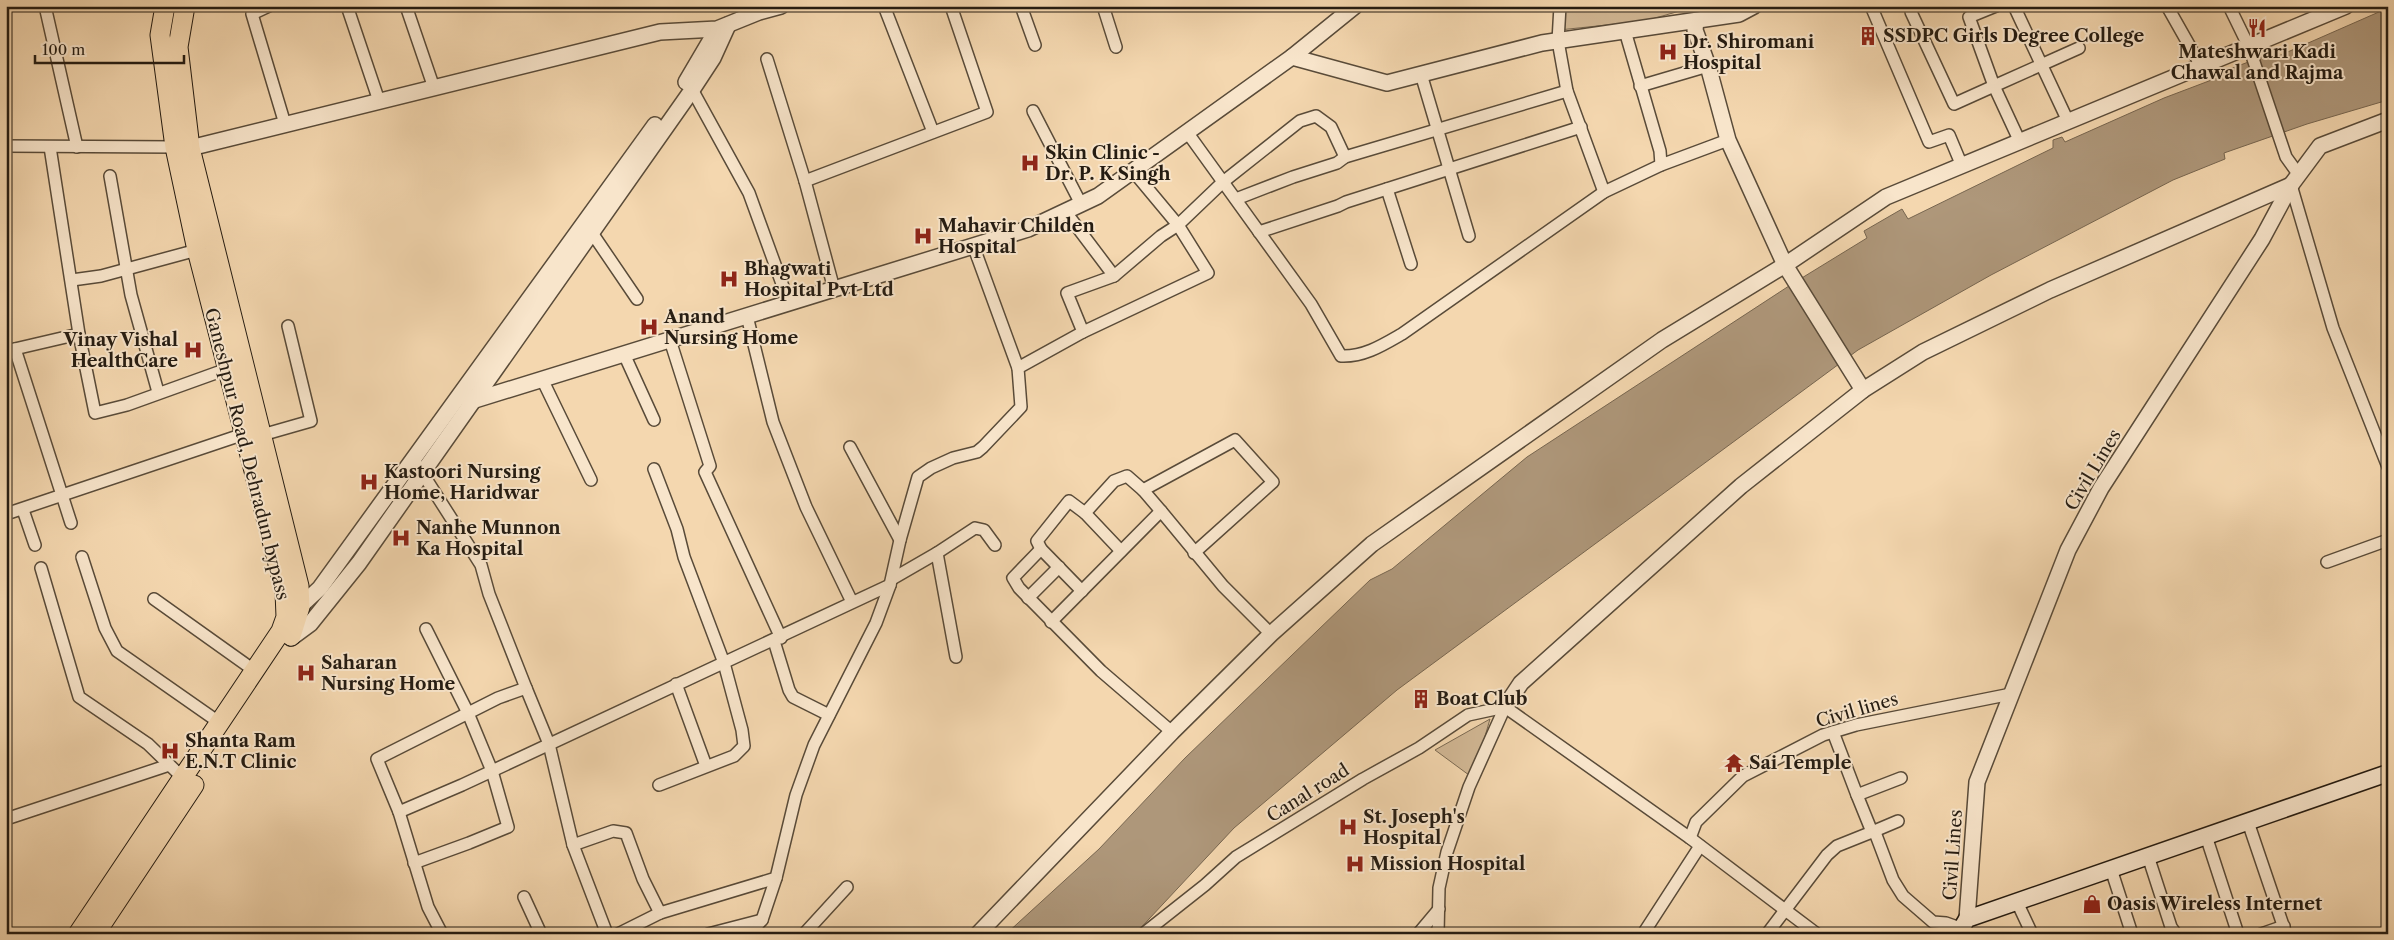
<svg xmlns="http://www.w3.org/2000/svg" width="2394" height="940" font-family="'Libre Caslon Text',serif">
<rect width="100%" height="100%" fill="#f4d7af"/>
<filter id="stains"><feTurbulence type="fractalNoise" baseFrequency=".004" numOctaves="4"/><feColorMatrix values="0 0 0 0 .2 0 0 0 0 .09 0 0 0 0 .02 0 0 0 .5 -.17"/></filter>
<radialGradient id="worn" r=".72"><stop offset=".6" stop-color="#630" stop-opacity="0"/><stop offset="1" stop-color="#630" stop-opacity=".3"/></radialGradient>
<g fill="#d1b794" stroke="#7b6a53">
<polygon points="1561,6 1697,6 1645,21 1559,30"/>
<polygon points="1490,719 1473,778 1435,750"/>
</g>
<polygon fill="#ae977a" stroke="#776650" points="2388,8 2388,100 2307,124 2224,153 2225,159 2173,180 1991,275 1858,350 1397,690 1234,828 1135,934 1006,934 1099,849 1185,758 1370,580 1392,569 1527,457 1792,284 1867,238 1864,231 1902,209 1908,219 2053,148 2053,140 2062,137 2065,142 2164,98 2230,73 2230,69 2272,53 2274,58"/>
<g fill="none" stroke-linecap="round" stroke-linejoin="round">
<g stroke="#594b39" stroke-width="14">
<g id="minor">
<polyline points="45,6 77,147"/>
<polyline points="269,6 252,14 285,124"/>
<polyline points="347,6 379,101"/>
<polyline points="406,6 434,88"/>
<polyline points="884,6 933,132"/>
<polyline points="1021,6 1035,45"/>
<polyline points="1103,6 1116,47"/>
<polyline points="1560,6 1558,41 1567,91 1604,192"/>
<polyline points="1871,6 1929,142 1949,135 1962,166"/>
<polyline points="1996,6 1969,17 1994,86 2079,48"/>
<polyline points="2014,6 2066,117"/>
<polyline points="2167,6 2201,66"/>
<polyline points="2229,6 2249,47 2286,157 2299,175"/>
<polyline points="1911,12 1954,104 1994,86 2020,142"/>
<polyline points="1625,31 1660,151 1661,165"/>
<polyline points="767,59 805,181 834,289"/>
<polyline points="1421,74 1469,236"/>
<polyline points="689,84 749,193 789,303"/>
<polyline points="1640,86 1708,66"/>
<polyline points="1033,111 1081,204"/>
<path d="M1187,132l124,172 30,52c23,1 42,-11 61,-22l202,-142 57,-27 67,-25"/>
<polyline points="6,146 175,147"/>
<polyline points="50,147 79,334 95,413 127,405 227,369"/>
<polyline points="110,176 131,295 158,392"/>
<polyline points="805,181 987,112 951,6"/>
<polyline points="2291,185 2333,328 2388,467"/>
<polyline points="1387,189 1411,264"/>
<polyline points="1236,199 1293,177 1337,163 1345,157 1567,91"/>
<polyline points="588,227 637,299"/>
<polyline points="1259,232 1338,206 1346,202 1581,127"/>
<polyline points="973,245 1018,368"/>
<polyline points="1114,276 1161,236 1178,225 1223,182 1300,121 1316,116 1331,127 1345,157"/>
<polyline points="72,280 101,276 197,250"/>
<polyline points="747,316 773,422 806,507 852,602"/>
<polyline points="1083,332 1208,273 1178,225 1133,171"/>
<polyline points="670,340 710,466 705,472 781,638"/>
<polyline points="15,349 71,523"/>
<polyline points="6,351 79,334"/>
<polyline points="624,354 654,420"/>
<polyline points="542,379 591,480"/>
<polyline points="262,435 311,421 288,326"/>
<polyline points="850,447 900,540"/>
<polyline points="414,460 481,565 489,594 526,688 498,698 377,759 399,812 462,785 890,585"/>
<polyline points="654,469 677,529 684,557 724,663 742,730 744,746 734,756 659,785"/>
<polyline points="23,510 35,545"/>
<polyline points="1161,511 1143,490 1235,440 1273,482 1194,553"/>
<polyline points="6,514 244,434"/>
<polyline points="1041,549 1013,578 1019,588 1101,671 1172,732"/>
<polyline points="1121,551 1085,513 1114,481 1127,476 1143,490"/>
<polyline points="937,553 975,528 984,530 995,545"/>
<polyline points="82,557 105,628 117,651 220,723"/>
<polyline points="2327,562 2388,540"/>
<polyline points="41,568 79,697 148,744 183,778"/>
<polyline points="892,579 937,553 956,657"/>
<polyline points="1082,591 1041,549 1037,541 1069,501 1085,513"/>
<polyline points="1028,598 1059,567"/>
<polyline points="154,599 255,671"/>
<polyline points="1051,622 1161,511 1223,586 1271,634"/>
<polyline points="774,641 789,690 793,697 829,715"/>
<polyline points="676,684 706,766"/>
<polyline points="526,688 549,744 573,845 607,934"/>
<polyline points="1505,707 1690,838 1817,934"/>
<polyline points="1833,732 1857,795 1901,778"/>
<polyline points="1857,795 1872,832 1898,821"/>
<polyline points="399,812 428,907 442,934"/>
<polyline points="6,819 169,765"/>
<polyline points="2248,822 2286,934"/>
<polyline points="2206,836 2238,934"/>
<polyline points="1690,838 1696,822 1743,776 1823,735 1856,725 2011,694"/>
<polyline points="573,845 613,831 626,833 643,879 660,913"/>
<polyline points="2148,856 2171,927 2176,934"/>
<polyline points="414,863 469,843 508,827 492,771 468,713 426,629"/>
<polyline points="2111,869 2132,934"/>
<polyline points="524,897 541,934"/>
<polyline points="2017,902 2032,934"/>
<polyline points="618,934 660,913 776,878 796,795 814,745 876,623 890,585 900,540 918,477 931,468 953,458 977,452 983,447 1021,407 1018,368 1083,332 1067,293 1114,276 1065,211"/>
<polyline points="708,934 762,920"/>
<polyline points="749,934 762,920 776,878"/>
<polyline points="804,934 847,887"/>
<polyline points="1143,934 1205,885 1236,857 1363,779 1419,748 1468,715 1505,707"/>
<polyline points="1418,934 1439,909"/>
<polyline points="1438,934 1439,888 1447,852 1469,787 1505,707"/>
<polyline points="1643,934 1700,846"/>
<polyline points="1767,934 1827,855 1837,846 1872,832 1876,835 1893,880 1903,896 1933,922 1946,923 1960,928"/>
<polyline points="2261,934 2284,926"/>
</g>
</g>
<g stroke="#594b39" stroke-width="18">
<g id="tertiary">
<polyline points="1696,21 1695,30 1708,66 1728,140 1785,265 1863,390"/>
<polyline points="1292,57 1355,6"/>
<polyline points="686,82 716,31"/>
<polyline points="179,147 190,148 660,32 717,29 759,12 781,6"/>
<polyline points="461,396 475,400 1028,229 1098,196 1292,57 1387,83 1542,43 1739,14 1754,6"/>
<polyline points="294,612 320,588 655,125"/>
<polyline points="291,638 310,624 359,563 692,90 713,58 728,25"/>
<polyline points="1505,707 1521,683 1741,486 1863,390 1923,352 2050,290 2291,185"/>
<polyline points="1967,919 1977,782 2068,550 2101,488 2262,239 2291,185 2320,146 2388,120"/>
<polyline points="978,934 1172,732 1271,634 1372,544 1662,340 1785,265 1886,197 2346,6"/>
</g>
</g>
<g stroke="#251c12" stroke-width="19">
<polyline id="secondary" points="1958,934 1967,919 2388,773"/>
</g>
<g stroke="#251c12" stroke-width="21">
<g id="primary">
<polyline points="185,6 178,47 190,148 299,586 300,607 291,636"/>
<polyline points="78,934 281,631 286,617 285,591 197,250 175,147 160,35 165,6"/>
<polyline points="95,934 194,785"/>
</g>
</g>
<use href="#minor" stroke="#f8e5cb" stroke-width="11"/>
<use href="#tertiary" stroke="#f8e5cb" stroke-width="15"/>
<use href="#secondary" stroke="#f8e5cb" stroke-width="16"/>
<use href="#primary" stroke="#f4d7af" stroke-width="19"/>
</g>
<defs>
<g id="restaurant-bare" transform="scale(1.5)"><path d="M-5-6h1v4h1v-4h1v4h1v-4h1v5L-1.5 .5V6h-2V.5L-5-1ZM5-6V6H3V1.5H1.5Q1.5-4 5-6Z" fill="#8f2418" stroke="#f8e5cb" stroke-width="2.5" paint-order="stroke"/></g>
<g id="building-bare" transform="scale(1.5)"><path d="M-4-6H4V6H1V3H-1V6H-4ZM-2.5-4.3h1.7v1.8h-1.7ZM.8-4.3h1.7v1.8H.8ZM-2.5-1h1.7V.8h-1.7ZM.8-1h1.7V.8H.8Z" fill="#8f2418" stroke="#f8e5cb" stroke-width="2.5" paint-order="stroke"/></g>
<g id="hospital-bare" transform="scale(1.5)"><path d="M-5-5h3v3.5h4V-5h3V5h-3V1.5h-4V5h-3Z" fill="#8f2418" stroke="#f8e5cb" stroke-width="2.5" paint-order="stroke"/></g>
<g id="temple-bare" transform="scale(1.5)"><path d="M0-6L5-2H3V0L6.5 2.5H4V6H1.5V3h-3V6H-4V2.5H-6.5L-3 0V-2H-5Z" fill="#8f2418" stroke="#f8e5cb" stroke-width="2.5" paint-order="stroke"/></g>
<g id="shop-bare" transform="scale(1.5)"><path d="M-5-2.5h2.3a2.7 3.5 0 0 1 5.4 0H5L5.5 6h-11ZM-1.5-2.5h3a1.5 2.3 0 0 0-3 0Z" fill="#8f2418" stroke="#f8e5cb" stroke-width="2.5" paint-order="stroke"/></g>
</defs>
<g fill-rule="evenodd">
<use href="#restaurant-bare" x="2257" y="28"/>
<use href="#building-bare" x="1868" y="36"/>
<use href="#hospital-bare" x="1668" y="52"/>
<use href="#hospital-bare" x="1030" y="163"/>
<use href="#hospital-bare" x="923" y="236"/>
<use href="#hospital-bare" x="729" y="279"/>
<use href="#hospital-bare" x="649" y="327"/>
<use href="#hospital-bare" x="193" y="350"/>
<use href="#hospital-bare" x="369" y="482"/>
<use href="#hospital-bare" x="401" y="538"/>
<use href="#hospital-bare" x="306" y="673"/>
<use href="#building-bare" x="1421" y="699"/>
<use href="#hospital-bare" x="170" y="751"/>
<use href="#temple-bare" x="1734" y="763"/>
<use href="#hospital-bare" x="1348" y="827"/>
<use href="#hospital-bare" x="1355" y="864"/>
<use href="#shop-bare" x="2092" y="904"/>
</g>
<g text-anchor="middle" stroke-width="4" stroke-linejoin="round" paint-order="stroke">
<g font-size="18" font-weight="bold" fill="#251c12" stroke="#f8e5cb" text-anchor="start">
<text x="1883" y="42">SSDPC Girls Degree College</text>
<text x="1683" y="48">Dr. Shiromani<tspan x="1683" dy="21">Hospital</tspan></text>
<text x="2257" y="58" text-anchor="middle">Mateshwari Kadi<tspan x="2257" dy="21">Chawal and Rajma</tspan></text>
<text x="1045" y="159">Skin Clinic -<tspan x="1045" dy="21">Dr. P. K Singh</tspan></text>
<text x="938" y="232">Mahavir Childen<tspan x="938" dy="21">Hospital</tspan></text>
<text x="744" y="275">Bhagwati<tspan x="744" dy="21">Hospital Pvt Ltd</tspan></text>
<text x="664" y="323">Anand<tspan x="664" dy="21">Nursing Home</tspan></text>
<text x="178" y="346" text-anchor="end">Vinay Vishal<tspan x="178" dy="21">HealthCare</tspan></text>
<text x="384" y="478">Kastoori Nursing<tspan x="384" dy="21">Home, Haridwar</tspan></text>
<text x="416" y="534">Nanhe Munnon<tspan x="416" dy="21">Ka Hospital</tspan></text>
<text x="321" y="669">Saharan<tspan x="321" dy="21">Nursing Home</tspan></text>
<text x="1436" y="705">Boat Club</text>
<text x="185" y="747">Shanta Ram<tspan x="185" dy="21">E.N.T Clinic</tspan></text>
<text x="1749" y="769">Sai Temple</text>
<text x="1363" y="823">St. Joseph's<tspan x="1363" dy="21">Hospital</tspan></text>
<text x="1370" y="870">Mission Hospital</text>
<text x="2107" y="910">Oasis Wireless Internet</text>
</g>
<g font-size="18" fill="#251c12" stroke="#f8e5cb">
<text transform="translate(247 454) rotate(76)" y="6">Ganeshpur Road, Dehradun bypass</text>
<text transform="translate(2093 470) rotate(-59)" y="6">Civil Lines</text>
<text transform="translate(1857 710) rotate(-16)" y="6">Civil lines</text>
<text transform="translate(1308 793) rotate(-32)" y="6">Canal road</text>
<text transform="translate(1953 855) rotate(-86)" y="6">Civil Lines</text>
</g>
</g>
<rect width="2394" height="940" fill="none" stroke="#f4d7af" stroke-width="25"/>
<rect x="8" y="8" width="2379" height="925" fill="none" stroke="#251c12" stroke-width="2.5"/>
<rect x="12" y="12" width="2369" height="915" fill="none" stroke="#251c12"/>
<path d="M35 55v8h149v-8" fill="none" stroke="#251c12" stroke-width="2.5"/>
<text x="42" y="55" font-size="15" fill="#251c12" stroke="#f8e5cb" stroke-width="4" paint-order="stroke">100 m</text>
<rect width="100%" height="100%" filter="url(#stains)"/>
<rect width="100%" height="100%" fill="url(#worn)"/>
</svg>
